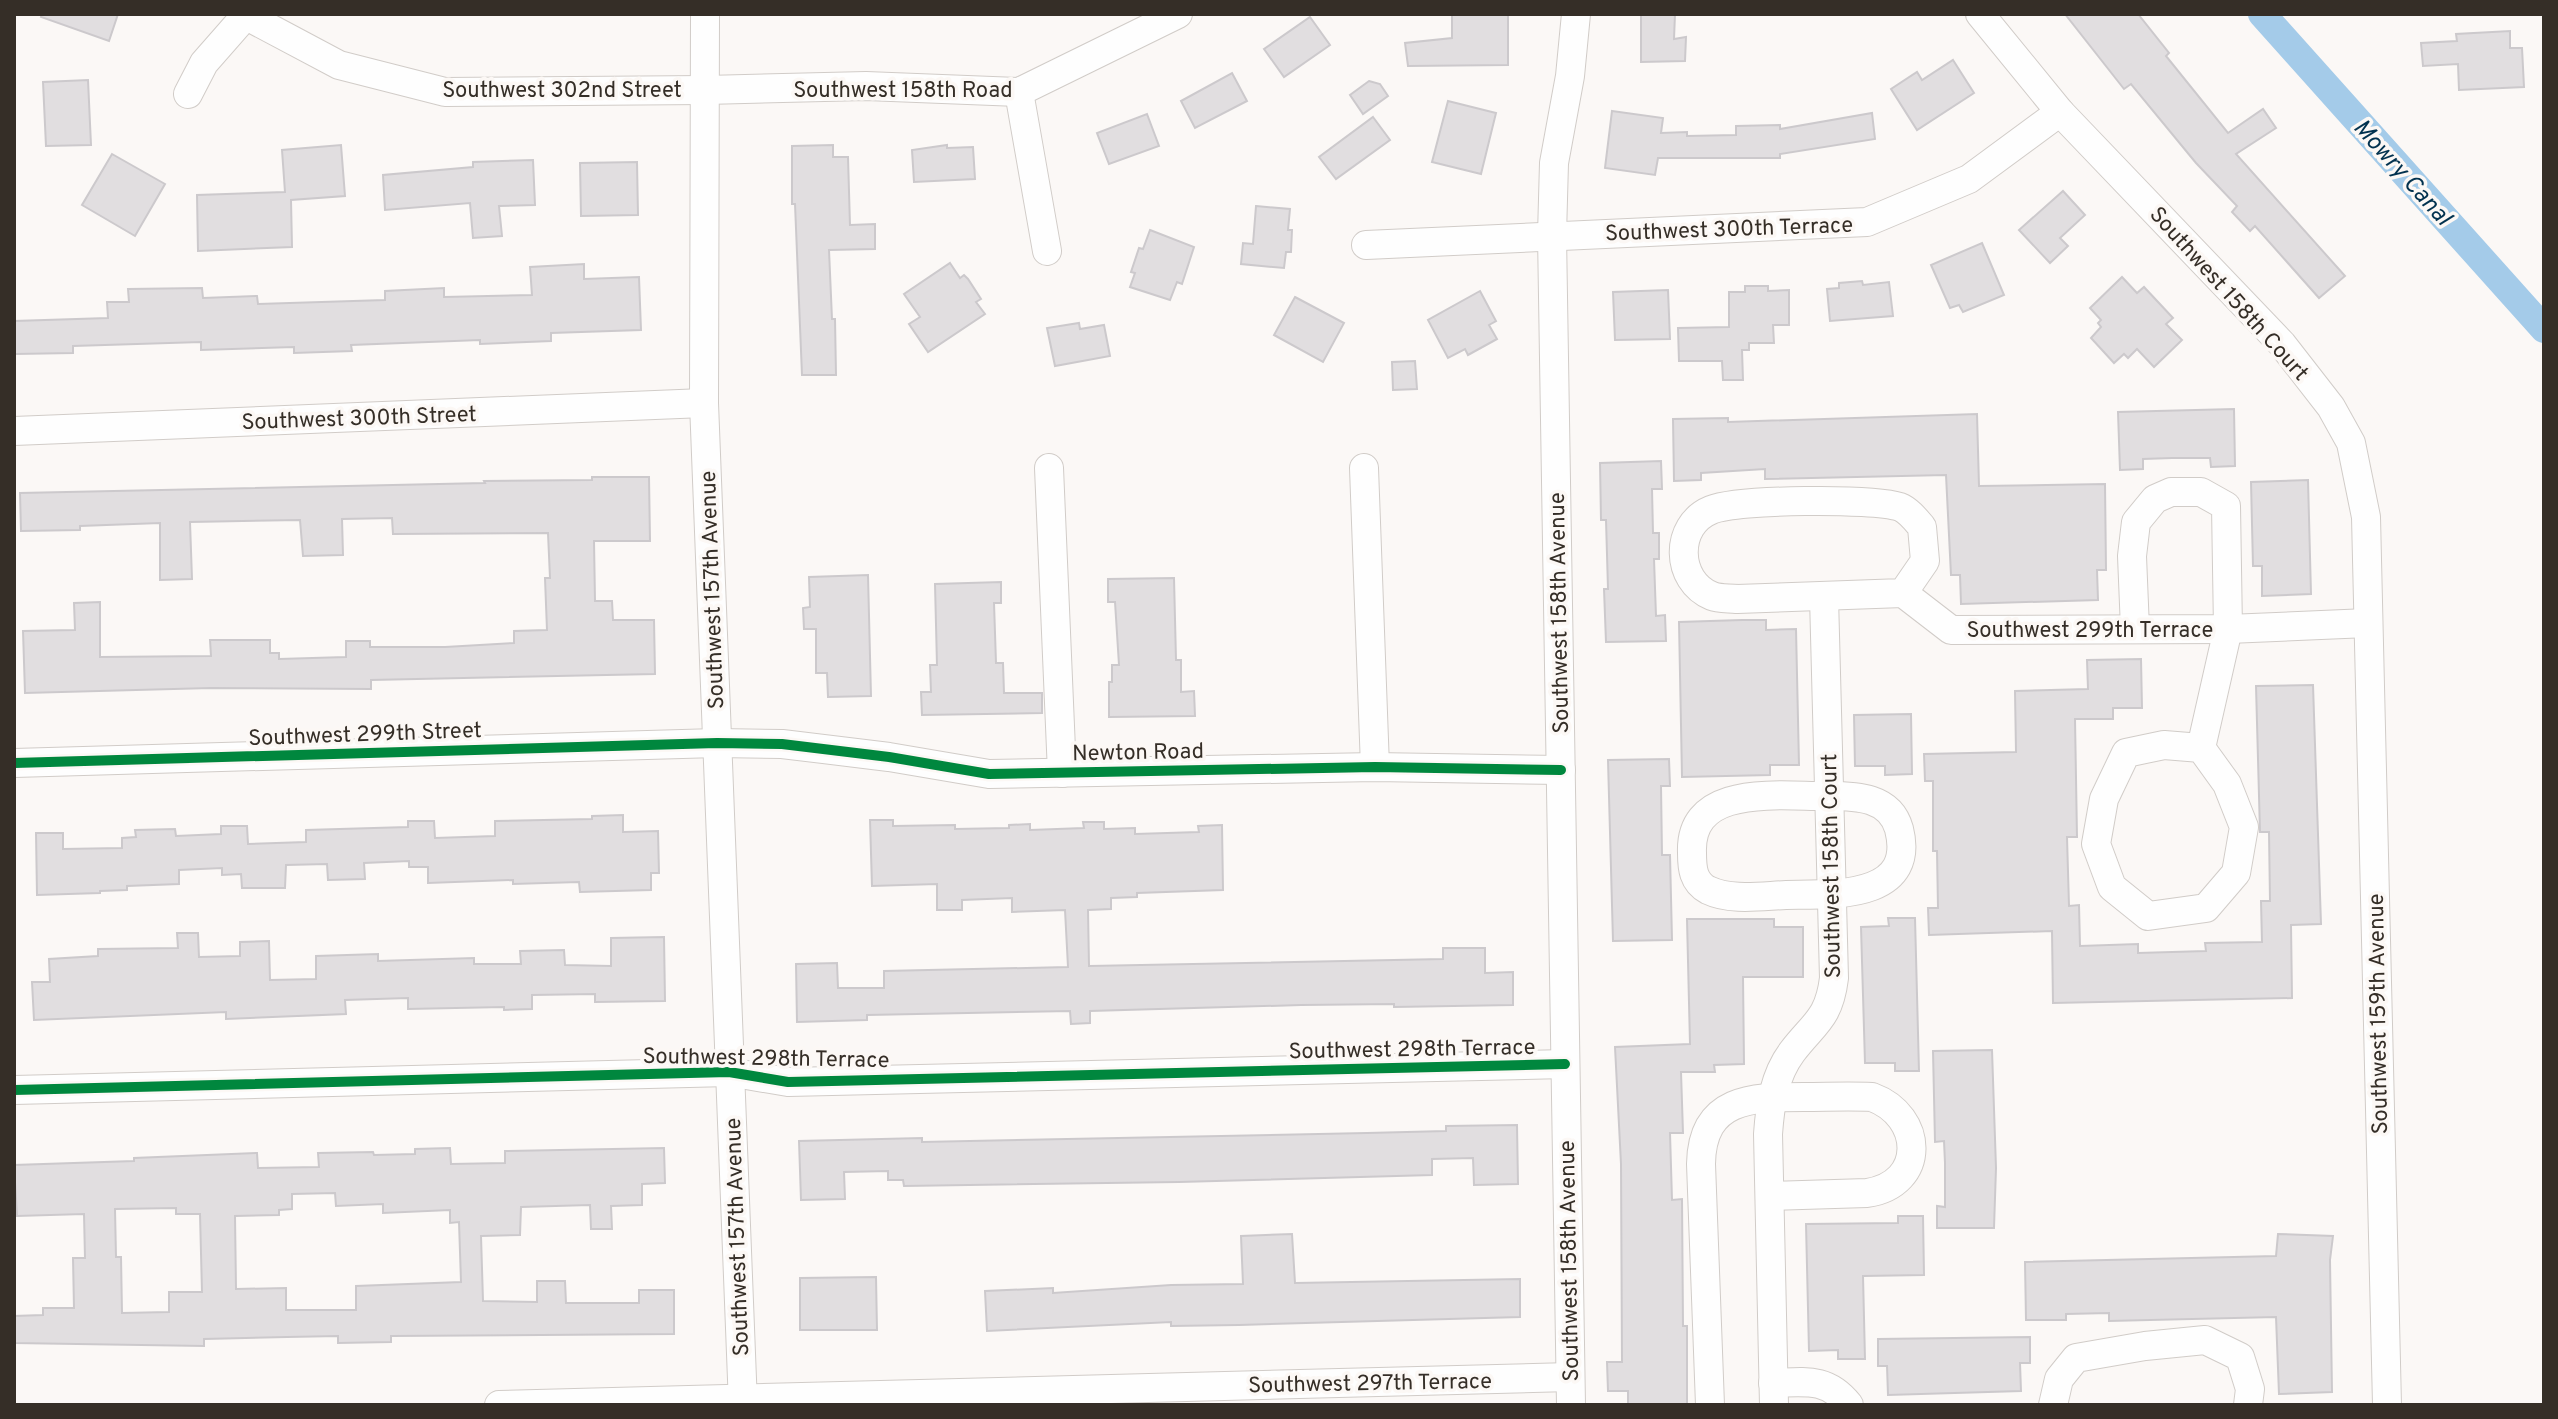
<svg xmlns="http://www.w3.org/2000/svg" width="2558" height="1419" font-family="Overpass,sans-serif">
<rect width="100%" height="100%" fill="#fbf8f6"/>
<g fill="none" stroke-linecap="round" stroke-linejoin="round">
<polyline stroke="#a4cbe9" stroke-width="28" points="2262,14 2544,329"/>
</g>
<g fill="#e1dee0" stroke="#ccc9cc" stroke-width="2" fill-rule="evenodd">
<polygon points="42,14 118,14 109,41 41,17"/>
<polygon points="1452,14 1508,14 1508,65 1408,66 1405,43 1452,38"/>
<polygon points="1641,14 1675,14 1674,39 1686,37 1685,61 1641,62"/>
<polygon points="2065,14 2138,14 2169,53 2166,56 2228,133 2263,109 2276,128 2236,154 2345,276 2319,298 2255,226 2250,231 2232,212 2237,206 2196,163 2131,84 2124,89"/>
<polygon points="1310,17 1330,45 1284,77 1264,49"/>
<polygon points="2510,31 2510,48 2522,48 2524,87 2459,90 2458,64 2423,66 2421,43 2457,41 2456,34"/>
<polygon points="1953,60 1974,93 1917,130 1891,89 1917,72 1922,80"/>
<polygon points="1232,73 1247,101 1195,128 1181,101"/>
<polygon points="88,80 91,145 46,146 43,82"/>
<polygon points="1369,81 1380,84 1388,96 1363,114 1350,95"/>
<polygon points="1448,101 1496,113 1481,174 1432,162"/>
<polygon points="1612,111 1663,118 1661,133 1687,132 1687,136 1736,135 1736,126 1780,125 1780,129 1872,113 1875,139 1780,154 1780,158 1658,158 1655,175 1605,168"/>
<polygon points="1147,114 1159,146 1109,164 1097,133"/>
<polygon points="1373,117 1390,140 1336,179 1319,157"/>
<polygon points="341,145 345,196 291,200 292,247 198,251 197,195 285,192 282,150"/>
<polygon points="833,145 833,157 848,157 850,225 875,224 875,249 829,250 832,319 835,319 836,375 802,375 795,204 792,204 792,146"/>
<polygon points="947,145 947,148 973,147 975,179 914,182 912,150"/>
<polygon points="112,154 165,184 135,236 82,205"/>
<polygon points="533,160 535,205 499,206 502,236 473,238 470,203 385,210 383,175 473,167 473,162"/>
<polygon points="637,162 638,215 581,216 580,163"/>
<polygon points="2063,191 2085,215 2060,238 2068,246 2050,263 2019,230"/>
<polygon points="1256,206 1290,209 1288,230 1292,230 1291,252 1286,252 1284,268 1241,264 1243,243 1253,244"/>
<polygon points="1150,230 1194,247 1182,284 1177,282 1170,300 1130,287 1135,273 1131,272 1139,248 1143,249"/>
<polygon points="1982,243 2004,295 1963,312 1959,305 1950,308 1931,265"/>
<polygon points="950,263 960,278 964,275 968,279 981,299 976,302 985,314 928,352 909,324 920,317 904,294"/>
<polygon points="584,264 584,279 639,277 641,330 551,333 551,341 480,344 480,340 351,345 352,351 294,353 294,347 201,350 201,342 73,346 73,353 15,354 14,321 108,318 107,302 129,302 128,289 202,288 203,298 257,296 258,304 385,300 385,291 444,288 444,297 532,295 530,267"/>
<polygon points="2122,277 2137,293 2144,287 2173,318 2166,324 2182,340 2154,367 2137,349 2128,358 2124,354 2114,363 2091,338 2101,327 2098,323 2101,320 2090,308"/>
<polygon points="1862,281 1863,285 1889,282 1893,316 1830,321 1827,289 1839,288 1839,283"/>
<polygon points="1745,286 1768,286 1768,291 1789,290 1789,325 1773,325 1774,343 1749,343 1749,350 1742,350 1743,380 1723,380 1722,361 1679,361 1678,328 1729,327 1729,292 1745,292"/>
<polygon points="1668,290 1670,339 1615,340 1613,292"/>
<polygon points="1480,291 1496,321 1489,325 1497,339 1468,355 1465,349 1448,358 1428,320"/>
<polygon points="1295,297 1344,323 1323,362 1274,335"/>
<polygon points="1079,323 1080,329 1104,325 1110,356 1055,366 1047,328"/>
<polygon points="1415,361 1417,389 1393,390 1392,362"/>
<polygon points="2234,409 2235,466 2211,467 2210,458 2172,458 2143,459 2143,469 2120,470 2118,412"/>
<polygon points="1977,414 1979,486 2105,484 2106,570 2097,570 2098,600 1961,604 1960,575 1951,575 1946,475 1765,479 1765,469 1701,473 1701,480 1674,481 1673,419 1728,418 1728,422"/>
<polygon points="1661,461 1662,489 1652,489 1653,533 1659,533 1659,559 1654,559 1655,588 1656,616 1665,615 1666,641 1606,642 1604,589 1608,589 1606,520 1601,520 1600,463"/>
<polygon points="592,477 649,477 650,541 594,541 595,601 612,601 613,620 654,620 655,674 371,680 371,689 211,688 25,693 23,631 75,630 74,603 100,602 100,657 211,656 210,640 270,640 270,653 279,653 279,659 346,657 346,641 370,641 370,647 445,647 514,643 514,631 547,630 545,578 550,578 548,533 393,534 392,518 342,519 343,555 303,556 300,520 190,522 192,579 160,580 160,523 80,526 80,530 21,531 20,493 485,483 484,481 592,480"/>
<polygon points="2308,480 2311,594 2262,596 2262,566 2253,566 2251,482"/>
<polygon points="868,575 871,696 828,697 827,673 816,673 816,629 804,629 803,608 810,607 809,577"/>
<polygon points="1174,578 1176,660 1181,660 1181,692 1194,691 1195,716 1109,717 1109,682 1112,682 1112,665 1119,665 1115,602 1108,602 1108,579"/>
<polygon points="1001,582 1001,603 994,603 996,663 1003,663 1004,693 1042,693 1042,713 922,715 921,692 931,692 930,665 937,665 935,584"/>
<polygon points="1742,620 1766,620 1766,630 1796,629 1799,765 1770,765 1770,775 1682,777 1679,622"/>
<polygon points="2141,659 2142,708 2113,708 2113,719 2075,719 2077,837 2067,837 2069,906 2079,905 2080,946 2138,944 2138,953 2206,951 2205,943 2262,942 2261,901 2270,901 2269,832 2260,832 2256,686 2313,685 2321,924 2291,925 2292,998 2053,1003 2052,931 1929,935 1928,908 1938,908 1937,851 1933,851 1933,781 1925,781 1924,754 2016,752 2015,691 2088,689 2087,660"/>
<polygon points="1911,714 1912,774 1885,775 1885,766 1855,766 1854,715"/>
<polygon points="1669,759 1670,786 1661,786 1662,855 1670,855 1672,940 1613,941 1608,760"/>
<polygon points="623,815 623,832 658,831 659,873 651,873 651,890 580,892 579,882 513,884 513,880 428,883 428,867 409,867 409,861 364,863 365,879 328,880 327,864 286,865 285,888 242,888 241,874 222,875 222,868 179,870 179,884 127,886 127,890 100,891 100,893 37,895 36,833 63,833 63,849 122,848 122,838 136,837 135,830 175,829 176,836 221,834 221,826 247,826 248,844 306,842 306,830 408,827 408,821 434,821 435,838 495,836 495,821 592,819 592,816"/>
<polygon points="870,820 893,820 893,826 955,825 955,829 1009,828 1009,825 1030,824 1030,830 1084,828 1083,822 1104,822 1104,829 1135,828 1135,834 1199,832 1198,826 1222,825 1223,890 1137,893 1137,897 1111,898 1111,909 1088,910 1089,966 1443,959 1443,948 1485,948 1485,973 1513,972 1513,1005 1394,1007 1394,1004 1301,1005 1090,1011 1090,1023 1071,1024 1070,1011 867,1015 867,1020 797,1022 796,964 837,963 838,988 884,988 884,971 1068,967 1065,910 1012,912 1012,898 962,900 962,910 937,910 937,884 872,886"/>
<polygon points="1888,918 1915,918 1919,1071 1895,1071 1895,1063 1865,1063 1861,927 1889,926"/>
<polygon points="1687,919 1774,919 1774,927 1803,927 1803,977 1743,977 1744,1064 1714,1065 1715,1072 1681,1072 1683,1133 1670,1133 1672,1200 1682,1199 1683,1326 1687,1326 1687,1405 1628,1405 1628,1391 1608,1391 1607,1362 1622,1362 1621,1164 1615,1047 1690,1044"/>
<polygon points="177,933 198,933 199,957 240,956 240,942 269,941 270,980 316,979 316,956 378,954 378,961 474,958 474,964 521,964 520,951 564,950 565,965 611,966 611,938 664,937 665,1001 595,1002 595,994 532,995 532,1009 504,1010 504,1007 408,1009 408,998 345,1000 346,1014 226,1019 226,1012 34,1020 32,982 50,982 49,959 98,956 98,949 178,948"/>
<polygon points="1992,1050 1996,1168 1994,1228 1937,1228 1937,1206 1945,1207 1945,1163 1944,1141 1935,1142 1933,1051"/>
<polygon points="1517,1125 1518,1184 1474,1185 1473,1158 1432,1159 1432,1175 1179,1182 904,1186 903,1180 888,1180 888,1171 844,1172 845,1199 801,1200 799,1141 922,1138 922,1142 1367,1133 1446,1131 1446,1126"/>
<path d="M450,1148l1,16 54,-1v-12l159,-3 1,35 -23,1v21l-31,1 1,23h-21l-1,-24 -69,2 -1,28 -39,1 2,65 54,1v-21h28l1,22h73v-13h35v44l-283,2v6l-53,1v-7l-51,1 -83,2v7l-190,-3v-27l29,-1v-7h31l-1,-50h12l-1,-44 -67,2 -3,-51 120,-4v-3l123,-5 1,15 61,-1 -1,-14 55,-1 1,3 41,-1v-5zM335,1193l1,13 47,-2v9l67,-3v13l9,-1 2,60 -105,4v24h-70v-22l-50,1 -1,-73 44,-1v-5l13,-1v-15zM176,1208v6h24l2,78h-33v20l-47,1 -1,-56h-5l-1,-48z"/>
<polygon points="1898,1216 1923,1216 1924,1275 1863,1276 1865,1359 1838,1359 1838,1350 1809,1351 1806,1224 1898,1223"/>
<polygon points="1292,1234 1295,1283 1520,1279 1520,1317 1239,1325 1171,1326 1171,1322 987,1331 985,1291 1053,1288 1053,1293 1171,1285 1243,1284 1241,1236"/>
<polygon points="2278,1234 2333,1236 2330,1260 2332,1392 2279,1394 2276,1317 2109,1321 2109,1313 2066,1314 2066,1320 2026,1320 2025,1262 2276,1256"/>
<polygon points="876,1277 877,1330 800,1330 800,1278"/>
<polygon points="2030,1337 2030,1363 2020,1363 2021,1391 1888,1395 1887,1366 1878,1366 1878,1339"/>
</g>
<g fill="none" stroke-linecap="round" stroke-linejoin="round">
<g stroke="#d1ccc8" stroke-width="30">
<g id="minor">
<polyline points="243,14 339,65 445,92 706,90 866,86 1019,92 1178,14"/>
<polyline points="705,14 704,403 743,1405"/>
<polyline points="1980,14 2060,112 2282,344 2331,407 2351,443 2366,517 2387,1405"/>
<polyline points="1019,92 1047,251"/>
<polyline points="188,94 204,63 247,14"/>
<polyline points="1366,245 1867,222 1969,179 2060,112"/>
<polyline points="14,431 704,403"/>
<polyline points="1049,468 1062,773"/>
<polyline points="1364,468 1375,767"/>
<path d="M1903,593l22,-32 -3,-34c-6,-7 -14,-17 -22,-20 -28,-9 -162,-8 -189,3 -37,15 -36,71 1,86 7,3 17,2 25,3l166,-6 48,37 277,-1 140,-6"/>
<polyline points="2135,629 2132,556 2136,522 2155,499 2171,492 2201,492 2226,506 2228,629 2201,748 2227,784 2244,827 2236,873 2206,908 2148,916 2112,887 2096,844 2104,799 2126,753 2164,745 2201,748"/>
<polyline points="14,763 717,743 782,744 889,757 989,774 1375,767 1561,770"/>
<path d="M1829,796c28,0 61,1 70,33 18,71 -68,65 -113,66 -25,1 -55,6 -78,-5 -15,-8 -16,-22 -16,-37 -3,-71 90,-56 137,-57z"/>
<polyline points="14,1090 729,1072 788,1082 1565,1064"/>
<path d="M1773,1383c32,-1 54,-6 76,22"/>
<polyline points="499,1405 1570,1377"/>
<polyline points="1571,1405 1552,235 1554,163 1570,76 1576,14"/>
<path d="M1710,1405l-9,-241c1,-66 50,-67 103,-67 22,0 45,-1 68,0 52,19 55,87 -5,96l-97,3"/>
<path d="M1774,1405l-6,-271c2,-28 6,-58 24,-82 22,-29 37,-33 42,-74l-10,-381"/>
<polyline points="2053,1405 2059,1379 2076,1358 2145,1346 2205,1340 2240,1357 2250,1389 2248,1405"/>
</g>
</g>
<use href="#minor" stroke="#fefefe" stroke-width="28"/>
<g stroke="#fcf8f5" stroke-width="15">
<g id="cycleway">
<polyline points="14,763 717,743 782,744 889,757 989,774 1375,767 1561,770"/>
<polyline points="14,1090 729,1072 788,1082 1565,1064"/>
</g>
</g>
<use href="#cycleway" stroke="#00873e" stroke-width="10"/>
</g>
<g text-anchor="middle" stroke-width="7" stroke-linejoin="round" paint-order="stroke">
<g font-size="22" fill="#352e27" stroke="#fcf8f5">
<text x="562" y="97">Southwest 302nd Street</text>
<text x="903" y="97">Southwest 158th Road</text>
<text transform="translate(1729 228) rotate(-2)" y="8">Southwest 300th Terrace</text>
<text transform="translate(2230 293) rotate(48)" y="8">Southwest 158th Court</text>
<text transform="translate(359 417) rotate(-2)" y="8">Southwest 300th Street</text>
<text transform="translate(711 590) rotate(-92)" y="8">Southwest 157th Avenue</text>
<text transform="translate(1558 613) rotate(-91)" y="8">Southwest 158th Avenue</text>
<text x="2090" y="637">Southwest 299th Terrace</text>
<text transform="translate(365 733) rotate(-2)" y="8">Southwest 299th Street</text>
<text transform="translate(1138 751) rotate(-1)" y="8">Newton Road</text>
<text transform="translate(1830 866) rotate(-91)" y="8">Southwest 158th Court</text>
<text transform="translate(2377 1014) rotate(-91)" y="8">Southwest 159th Avenue</text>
<text transform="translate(1412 1048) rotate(-1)" y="8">Southwest 298th Terrace</text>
<text transform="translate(766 1057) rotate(1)" y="8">Southwest 298th Terrace</text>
<text transform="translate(736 1237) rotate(-92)" y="8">Southwest 157th Avenue</text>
<text transform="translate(1568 1261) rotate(-91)" y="8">Southwest 158th Avenue</text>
<text transform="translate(1370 1382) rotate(-1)" y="8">Southwest 297th Terrace</text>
</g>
<g font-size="24" font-style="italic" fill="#02324f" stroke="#fcf8f5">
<text transform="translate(2403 172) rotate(48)" y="8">Mowry Canal</text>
</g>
</g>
<rect width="2558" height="1419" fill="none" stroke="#352e27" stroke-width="32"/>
</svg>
